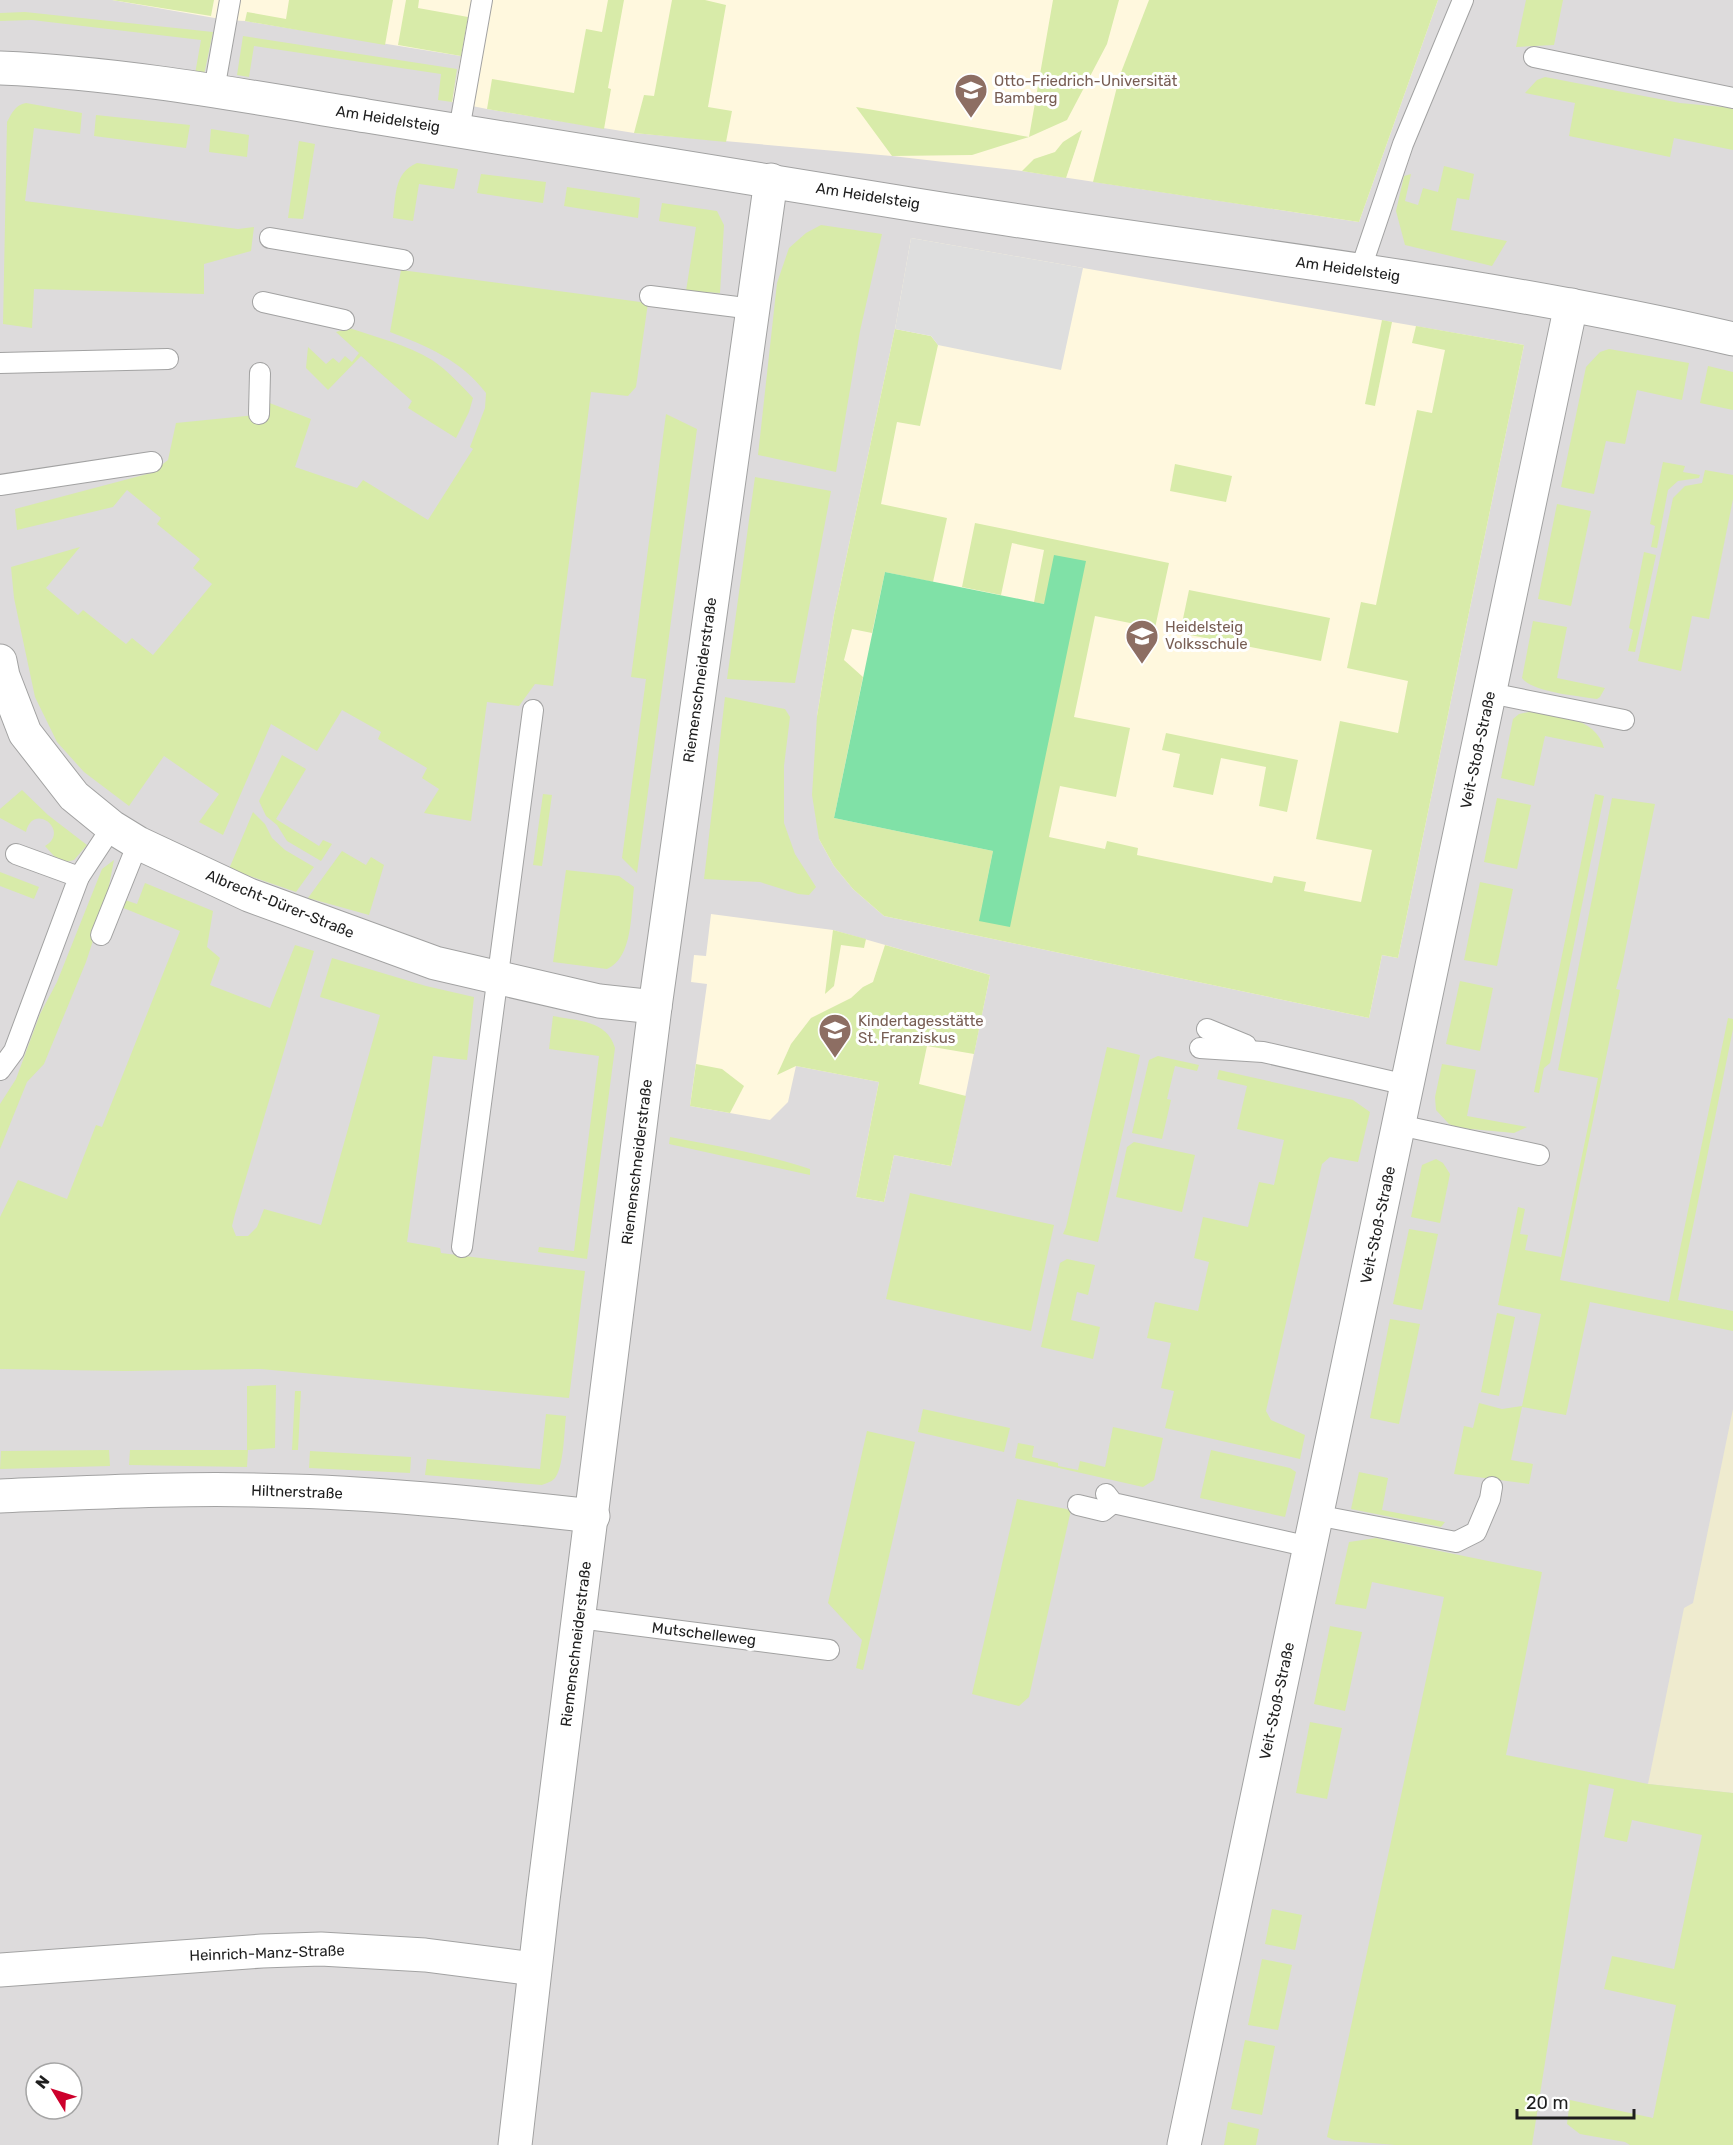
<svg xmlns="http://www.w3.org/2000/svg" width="1733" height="2145" font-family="Rubik,sans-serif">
<rect width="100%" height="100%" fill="#f0e9e4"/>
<path fill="#dddbdc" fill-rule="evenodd" d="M0,0h1733v2145h-1733zM36,2073h36v36h-36z"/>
<g fill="#fff8de">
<polygon points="112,0 1438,0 1359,222 1022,171 892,156 634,133 487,109 452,102 461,56 245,21 226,20"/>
<polygon points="911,238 1524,345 1398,958 1382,955 1369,1018 884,916 853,889 834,866 819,839 817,716 834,615 895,329"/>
<polygon points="711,914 833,930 990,975 951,1166 894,1155 884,1202 856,1197 879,1082 796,1066 788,1102 770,1120 690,1106 707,984 691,982 694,955 706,956"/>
</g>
<polygon fill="#efebcf" points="1733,1409 1733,1793 1648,1784 1684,1608 1693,1603"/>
<g fill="#d8eba9">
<polygon points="112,0 214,0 211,16"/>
<polygon points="289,0 393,0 385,45 245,21 247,12 286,19"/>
<polygon points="406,0 419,0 418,8 468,17 461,56 398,45"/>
<polygon points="608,0 624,0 608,88 611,89 604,129 487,109 492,79 574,93 586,29 602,32"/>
<polygon points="672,0 705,0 726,5 708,107 732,111 726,142 634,133 644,95 654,96"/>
<polygon points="1053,0 1119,0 1107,44 1067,120 1029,137 972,155 892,156 856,107 1029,137"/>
<polygon points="1149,0 1438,0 1359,222 1093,182 1120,75"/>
<polygon points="1526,0 1563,0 1554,45 1516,47"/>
<polygon points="25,12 213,32 204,75 195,74 201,40 32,20 0,21 0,13"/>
<polygon points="243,36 457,69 452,102 438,100 441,74 254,46 249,77 237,75"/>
<polygon points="1545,77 1680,103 1733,108 1733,150 1674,138 1670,157 1569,136 1575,103 1525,93 1537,80"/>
<path d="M26,103l56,10 -2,21 -46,-6 -9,73 213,28 16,-2 -3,24 -47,13v30l-170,-5 -2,39 -29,-4 4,-202c5,-9 8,-17 19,-19z"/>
<polygon points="96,115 190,125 186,148 94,136"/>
<polygon points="211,129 249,135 247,157 209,152"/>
<polygon points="1082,130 1066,178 1022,171 1034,159 1055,152 1063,142"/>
<polygon points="299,141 315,144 303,219 288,218"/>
<path d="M417,163l41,6 -4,20 -35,-5 -6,37 -20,-3c3,-23 1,-45 24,-55z"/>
<polygon points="1444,166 1474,174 1469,200 1457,198 1451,230 1507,241 1492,266 1405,245 1396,211 1404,176 1411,174 1405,201 1418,205 1423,188 1438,192"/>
<polygon points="481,174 546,182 543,203 477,193"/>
<polygon points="567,187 640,198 638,218 564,206"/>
<polygon points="662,203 717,211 724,225 720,293 686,291 696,227 659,221"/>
<polygon points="821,225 882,234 860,331 836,472 758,455 777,283 789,248 806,233"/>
<path d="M401,270l247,33 -12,84 -8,9 -37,-4 -38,294 -18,-2 -16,22 -32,-4 -16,119 -47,-8 15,-24 -17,-11 5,-10 -49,-29 3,-7 -39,-22 -25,41 -46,-27 -48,111 -24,-13 20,-28 -55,-38 -35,50 -45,-34 -27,-30 -22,-45 -21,-99 -3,-31 69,-20 -34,41 32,27 5,-5 43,34 6,-6 21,17 59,-71 -19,-16 7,-9 -43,-35 4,-6 -34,-28 -14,17 -96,23 -2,-21 136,-36 17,-13 8,-37 90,-9 1,-12 44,17 -16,48 62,21 6,-8 65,40 45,-71 -3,-2 15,-39 1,-15c-25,-33 -59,-47 -96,-61z"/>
<polygon points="1382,320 1392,322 1375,406 1365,404"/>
<polygon points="1416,326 1524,345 1398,958 1382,955 1369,1018 884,916 853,889 834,866 819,839 812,795 817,716 834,615 895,329 931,336 938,345 920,426 897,422 881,504 947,518 933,582 885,572 872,633 852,629 844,660 863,677 834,818 993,851 979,921 1044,604 1034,602 1044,550 1012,543 1001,595 962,587 975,523 1169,563 1155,628 1095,616 1074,717 1130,728 1116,797 1060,786 1049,837 1105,849 1107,841 1138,848 1137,855 1272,883 1274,876 1306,882 1304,891 1361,902 1372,850 1316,839 1340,721 1398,733 1408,681 1347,668 1361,602 1376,605 1417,410 1432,413 1445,350 1412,343"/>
<path d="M349,328c27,9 59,17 83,32 15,10 29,25 41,38l-4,14 -13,26 -48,-30 4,-7 -51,-45 -33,34 -22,-22 2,-21 18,17 7,-6 6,5 6,-7 7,6 7,-9 -23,-21z"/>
<polygon points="1609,349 1689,363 1682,400 1637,390 1625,444 1606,441 1594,494 1561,487 1586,367 1600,352"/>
<polygon points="1708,366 1733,372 1733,410 1700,403"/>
<polygon points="666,414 697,429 637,873 622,858 646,679 631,677"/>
<polygon points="1663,462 1685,466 1683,472 1700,475 1699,478 1678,481 1668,490 1657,548 1651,547 1655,526 1650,524"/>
<polygon points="1175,464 1232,476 1226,502 1170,491"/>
<polygon points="1705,470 1733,475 1733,499 1709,619 1692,616 1681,671 1638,661 1673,498 1685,486 1702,483"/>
<polygon points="755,477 831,491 795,683 727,679"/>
<polygon points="1557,504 1591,511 1571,606 1538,599"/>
<polygon points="1644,552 1656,555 1635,652 1628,651 1633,630 1629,628"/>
<polygon points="1189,590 1330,618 1321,661 1180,633"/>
<path d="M1533,621l34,6 -10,51 48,10 -5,9 -3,2c-19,-3 -65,-7 -75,-21z"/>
<polygon points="725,697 785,709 790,717 784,766 784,823 795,854 816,887 809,895 798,894 760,882 704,879"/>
<path d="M1529,712c27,3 67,5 75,36l-59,-12 -11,50 -33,-8 12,-59 6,-5z"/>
<polygon points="1166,733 1298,760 1287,812 1259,806 1266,767 1221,758 1213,795 1173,787 1180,754 1162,750"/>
<polygon points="282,755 306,769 276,819 319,846 323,840 332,844 321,861 287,841 277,825 266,816 259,801"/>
<path d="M22,790l26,25 39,30 -13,15 -8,2 -12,-6 -9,-10c26,-15 -12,-45 -19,-14l-26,-14v-9z"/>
<polygon points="543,794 552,795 542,866 533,865"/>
<polygon points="1595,794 1604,796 1550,1063 1544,1068 1539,1093 1534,1092"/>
<polygon points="1497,798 1531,805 1517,869 1484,862"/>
<polygon points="1612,798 1655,804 1621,971 1616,989 1620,990 1560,1280 1669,1302 1728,1018 1733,1019 1733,1029 1678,1300 1733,1311 1733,1331 1590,1302 1566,1415 1522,1407 1511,1460 1533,1464 1529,1484 1454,1474 1464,1426 1473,1428 1479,1403 1502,1409 1522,1406 1541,1314 1498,1305 1518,1207 1525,1209 1520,1234 1528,1235 1525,1250 1561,1257 1598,1078 1558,1070"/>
<polygon points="253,812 265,824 272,838 285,850 314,867 296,892 229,869"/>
<polygon points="342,851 366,865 371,857 384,865 369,915 308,898"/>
<polygon points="114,860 106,901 86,962 44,1064 27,1082 0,1149 0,1104 16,1079 40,1014 57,982 102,869"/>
<path d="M566,870l53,6 15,11c-3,25 -1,71 -27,82l-54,-7z"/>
<polygon points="0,872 39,887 34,899 0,886"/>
<polygon points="1480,882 1513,889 1497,966 1464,960"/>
<polygon points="145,883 213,911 207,947 220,958 210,985 270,1008 295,945 314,951 235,1214 232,1226 236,1236 248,1236 257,1227 264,1209 321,1225 380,1015 320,997 332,958 426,986 474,997 467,1060 433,1056 407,1242 440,1248 441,1253 585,1271 569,1398 261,1369 126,1371 0,1369 0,1217 18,1180 67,1199 96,1125 102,1127 180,931 121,907 125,900 137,904"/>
<polygon points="833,930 866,939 864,948 841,945 834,986 825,994"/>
<polygon points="885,945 990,975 974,1054 927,1046 919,1084 966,1096 951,1166 894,1155 884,1202 856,1197 879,1082 796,1066 777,1075 791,1044 811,1018 851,998 863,987 873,982"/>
<polygon points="1460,981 1493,988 1480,1051 1446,1044"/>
<path d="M553,1016c25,5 54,4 62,32l-28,211 -49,-7 1,-5 35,4 25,-195 -50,-7z"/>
<polygon points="1107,1047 1140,1055 1098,1242 1063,1234 1066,1227"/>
<polygon points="1158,1056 1199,1065 1197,1071 1175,1066 1167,1099 1171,1100 1162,1139 1132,1133 1149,1060"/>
<polygon points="696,1064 722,1069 744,1086 730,1113 690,1106"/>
<polygon points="1442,1064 1476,1070 1467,1116 1527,1127 1514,1133 1460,1128 1449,1124 1436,1110 1435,1097"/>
<polygon points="1219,1070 1353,1100 1370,1112 1358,1162 1330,1157 1322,1164 1266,1411 1271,1420 1305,1435 1300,1459 1165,1428 1174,1391 1161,1388 1171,1343 1147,1338 1155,1302 1198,1311 1209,1262 1194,1258 1203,1217 1248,1227 1259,1182 1274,1185 1284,1140 1237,1129 1247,1086 1217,1079"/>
<path d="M670,1137c48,9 95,17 140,32v6l-141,-31z"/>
<polygon points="1134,1142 1195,1155 1182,1212 1116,1197 1127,1147"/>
<polygon points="1436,1159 1443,1163 1450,1174 1440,1223 1411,1217 1422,1165"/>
<polygon points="910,1193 1054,1225 1031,1331 886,1299"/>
<polygon points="1409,1229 1438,1234 1422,1310 1393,1304"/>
<polygon points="1067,1259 1095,1265 1088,1295 1077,1292 1071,1320 1100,1327 1093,1359 1041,1347 1060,1263"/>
<polygon points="1497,1313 1515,1317 1499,1396 1481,1392"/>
<polygon points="1390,1319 1420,1324 1399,1424 1370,1418"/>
<polygon points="276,1385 275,1448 248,1450 247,1467 129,1465 130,1450 247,1450 247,1386"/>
<polygon points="295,1391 301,1391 298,1450 292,1450"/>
<polygon points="923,1409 1010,1428 1004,1452 918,1432"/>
<path d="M546,1414l20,2c-2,16 -2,50 -11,62 -3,4 -9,5 -13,7l-117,-10 2,-16 113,10z"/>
<polygon points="1113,1427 1163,1438 1154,1480 1143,1487 1015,1458 1018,1443 1034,1446 1032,1457 1058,1463 1058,1466 1078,1470 1080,1461 1105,1467"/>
<polygon points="867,1431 915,1442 863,1670 856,1668 862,1640 828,1603"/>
<polygon points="109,1450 110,1466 0,1469 1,1451"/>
<polygon points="1211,1450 1290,1468 1296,1472 1285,1517 1200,1498"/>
<polygon points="310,1451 411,1457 410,1473 309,1468"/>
<polygon points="1359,1472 1388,1478 1382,1510 1445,1522 1441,1527 1351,1509"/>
<polygon points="1017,1499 1071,1510 1029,1697 1019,1706 972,1694"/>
<polygon points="1376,1538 1542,1572 1506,1755 1648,1784 1733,1793 1733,2145 1630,2145 1625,2142 1580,2134 1567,2124 1570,2100 1653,2118 1676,2005 1604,1989 1612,1956 1674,1969 1702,1835 1632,1820 1627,1842 1604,1837 1614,1789 1589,1784 1532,2145 1396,2145 1334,2140 1327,2137 1444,1597 1372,1582 1366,1609 1335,1604 1349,1542"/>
<polygon points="1330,1626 1362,1632 1345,1711 1314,1704"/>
<polygon points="1310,1722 1342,1728 1327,1799 1296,1793"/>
<polygon points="1272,1909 1302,1915 1295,1950 1265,1944"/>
<polygon points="1262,1959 1292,1965 1278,2030 1248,2025"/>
<polygon points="1245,2040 1275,2046 1262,2115 1231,2109"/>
<polygon points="1228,2122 1259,2129 1256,2145 1224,2145"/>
</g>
<polygon fill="#80e1a7" points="1054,555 1086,561 1010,927 979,921 993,851 834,818 885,572 1044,604"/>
<polygon fill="#dedede" points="911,238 1083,268 1061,370 938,345 931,336 895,329"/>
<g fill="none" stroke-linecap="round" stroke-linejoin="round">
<g stroke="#a2a2a2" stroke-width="22">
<g id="service">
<polyline points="1534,57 1733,98"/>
<polyline points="214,90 230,0"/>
<polyline points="459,130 482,0"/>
<polyline points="270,238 403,260"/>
<polyline points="1360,271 1403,144 1463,0"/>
<polyline points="650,296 753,309"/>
<polyline points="263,302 344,320"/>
<polyline points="0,363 168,359"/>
<polyline points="259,414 260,373"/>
<polyline points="0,485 152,462"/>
<polyline points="1490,693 1624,720"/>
<polyline points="79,877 112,827"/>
<polyline points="101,935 138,843"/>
<polyline points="1207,1029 1246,1045"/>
<polyline points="1200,1048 1263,1052 1407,1085"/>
<polyline points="0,1070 14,1051 79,877 16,854"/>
<polyline points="1399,1125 1539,1155"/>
<polyline points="462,1247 533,710"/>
<polyline points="1106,1494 1113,1503 1310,1547"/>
<polyline points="1078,1505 1103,1511 1113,1503"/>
<polyline points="1316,1515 1456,1542 1476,1532 1490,1499 1492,1487"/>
<polyline points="579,1618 829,1650"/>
</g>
</g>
<g stroke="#a2a2a2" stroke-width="35">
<g id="minor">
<path d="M0,68c123,5 245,28 367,48 177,28 354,57 531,86 278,46 560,73 835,137"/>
<polyline points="0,661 3,676 25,733 74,796 112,827 138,843 249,895 435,963 599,1001 655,1007"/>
<path d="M0,1496c97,-4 195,-9 292,-5 101,3 201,14 301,25"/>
<polyline points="0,1970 262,1951 321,1949 425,1955 534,1969"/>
<polyline points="515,2145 543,1900 655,1007 771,180"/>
<polyline points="1184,2145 1571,305"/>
</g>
</g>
<use href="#service" stroke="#fff" stroke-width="20"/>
<use href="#minor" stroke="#fff" stroke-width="33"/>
</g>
<defs>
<g id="university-pin" transform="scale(1.725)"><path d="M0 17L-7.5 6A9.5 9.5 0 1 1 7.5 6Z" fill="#8d6e63" stroke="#fff"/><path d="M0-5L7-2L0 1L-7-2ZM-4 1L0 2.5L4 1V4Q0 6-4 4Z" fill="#fff"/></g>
<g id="school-pin" transform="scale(1.725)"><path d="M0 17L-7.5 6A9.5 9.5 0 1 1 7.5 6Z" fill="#8d6e63" stroke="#fff"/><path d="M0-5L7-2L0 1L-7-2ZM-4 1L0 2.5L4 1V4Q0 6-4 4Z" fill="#fff"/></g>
</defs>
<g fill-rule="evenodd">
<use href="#university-pin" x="971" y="90"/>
<use href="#school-pin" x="1142" y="636"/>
<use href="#school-pin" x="835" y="1030"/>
</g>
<g text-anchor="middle" stroke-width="6" stroke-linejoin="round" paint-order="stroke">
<g font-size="15" fill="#785e54" stroke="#fff" text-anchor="start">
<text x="994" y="86">Otto-Friedrich-Universität<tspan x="994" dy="17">Bamberg</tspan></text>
<text x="1165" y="632">Heidelsteig<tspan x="1165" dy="17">Volksschule</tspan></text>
<text x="858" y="1026">Kindertagesstätte<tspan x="858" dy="17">St. Franziskus</tspan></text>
</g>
<g font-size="15" fill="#1e1e1e" stroke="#fff">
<text transform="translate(388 119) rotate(9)" y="5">Am Heidelsteig</text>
<text transform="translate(868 196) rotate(9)" y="5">Am Heidelsteig</text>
<text transform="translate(1348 269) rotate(8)" y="5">Am Heidelsteig</text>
<text transform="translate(700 680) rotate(-82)" y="5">Riemenschneiderstraße</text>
<text transform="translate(1478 750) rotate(-78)" y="5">Veit-Stoß-Straße</text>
<text transform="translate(280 904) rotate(22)" y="5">Albrecht-Dürer-Straße</text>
<text transform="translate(637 1162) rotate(-83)" y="5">Riemenschneiderstraße</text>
<text transform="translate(1378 1225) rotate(-78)" y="5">Veit-Stoß-Straße</text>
<text transform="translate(297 1492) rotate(2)" y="5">Hiltnerstraße</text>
<text transform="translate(704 1634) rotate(7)" y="5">Mutschelleweg</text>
<text transform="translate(576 1644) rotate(-83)" y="5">Riemenschneiderstraße</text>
<text transform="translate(1277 1701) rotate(-78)" y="5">Veit-Stoß-Straße</text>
<text transform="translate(267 1953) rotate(-2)" y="5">Heinrich-Manz-Straße</text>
</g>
</g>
<g transform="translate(54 2091) rotate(308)"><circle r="28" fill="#ffffff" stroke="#a5a5a5" stroke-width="1.5"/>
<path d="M0-4.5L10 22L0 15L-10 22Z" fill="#cd002c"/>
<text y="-9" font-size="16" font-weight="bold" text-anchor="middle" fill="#1e1e1e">N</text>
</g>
<path d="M1517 2109v9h117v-9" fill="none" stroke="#1e1e1e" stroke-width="3"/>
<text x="1526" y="2109" font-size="18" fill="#1e1e1e" stroke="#ffffff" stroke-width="4.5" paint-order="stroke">20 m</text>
</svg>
